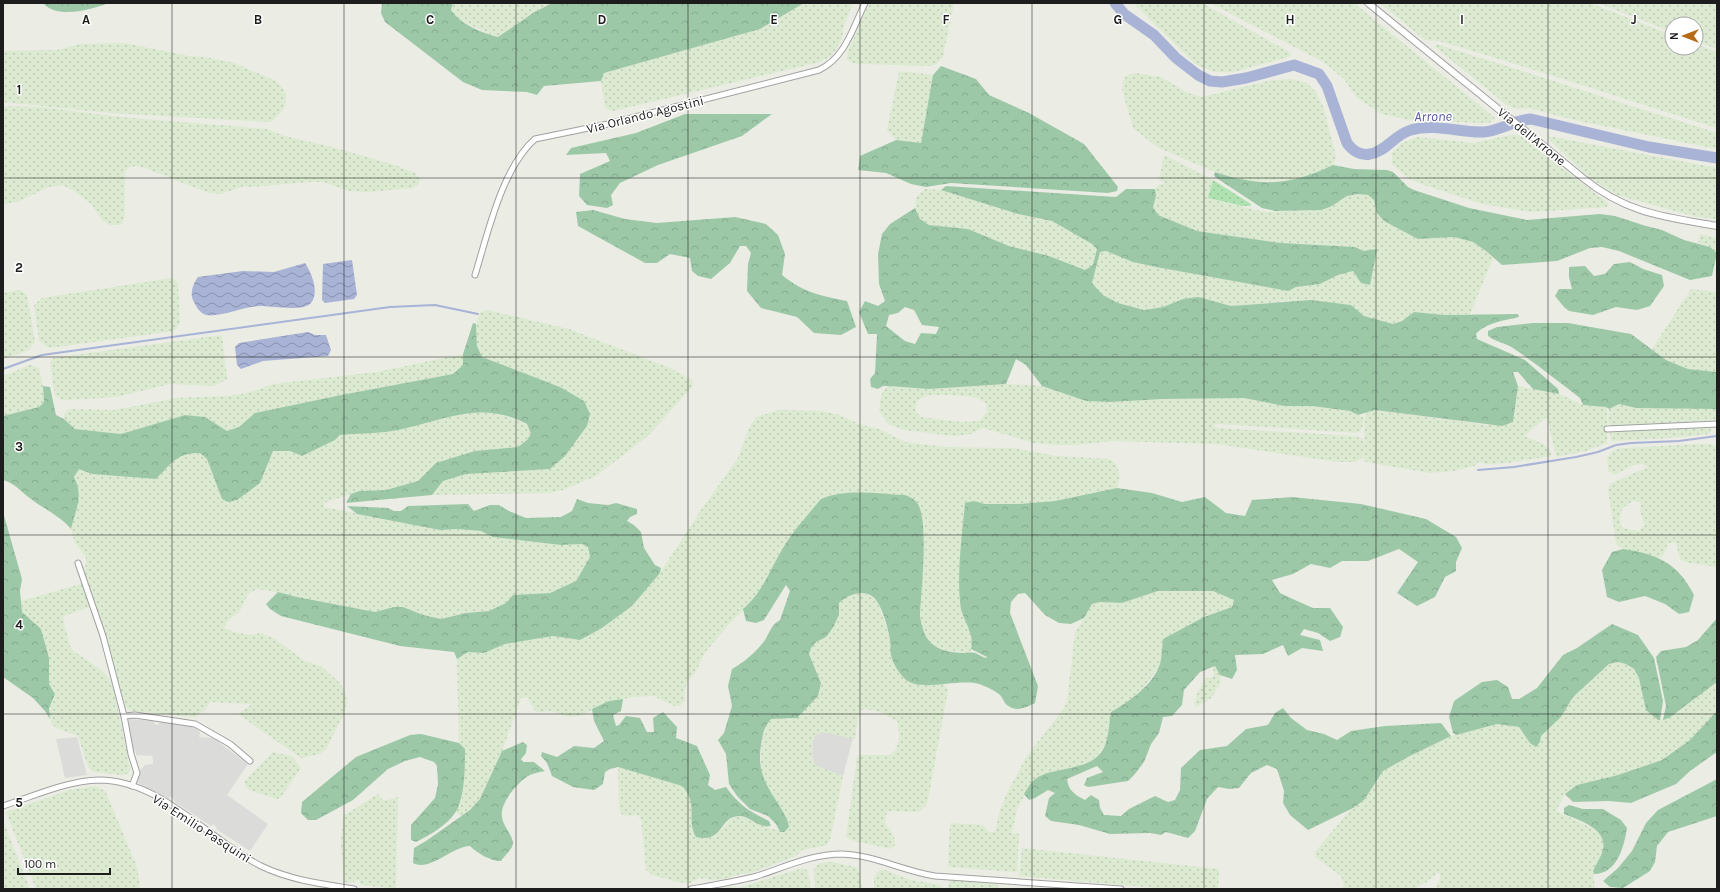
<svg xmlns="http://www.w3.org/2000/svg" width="1720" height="892" font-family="Karla,sans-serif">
<defs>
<pattern id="farmland-dots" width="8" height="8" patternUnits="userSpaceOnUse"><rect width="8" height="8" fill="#dbead1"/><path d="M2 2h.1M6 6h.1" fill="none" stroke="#bcc8b3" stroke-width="1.8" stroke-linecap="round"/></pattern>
<pattern id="grass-dots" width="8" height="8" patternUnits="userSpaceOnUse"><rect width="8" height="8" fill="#afe2b1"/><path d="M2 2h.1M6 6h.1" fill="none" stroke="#96c198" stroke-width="1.8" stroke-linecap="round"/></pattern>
<pattern id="forest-crowns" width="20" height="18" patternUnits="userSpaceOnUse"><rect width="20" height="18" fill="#9dc8a8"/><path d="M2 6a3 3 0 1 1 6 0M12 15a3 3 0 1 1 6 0" fill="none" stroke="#87ab90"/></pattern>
<pattern id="water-waves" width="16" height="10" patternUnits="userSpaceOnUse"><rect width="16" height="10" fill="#a9b3d6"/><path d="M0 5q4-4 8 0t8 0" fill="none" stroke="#8991ad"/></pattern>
</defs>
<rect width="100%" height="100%" fill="#ebede4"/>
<g fill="#dbdbda">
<polygon points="128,719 154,721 154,724 158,725 160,722 188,724 198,730 200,733 199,737 213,738 248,764 227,795 268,824 250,851 216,829 217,828 213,824 211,826 175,802 173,798 170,796 169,799 138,783 136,781 141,769 145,765 153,764 153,759 152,756 136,755 135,750 133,750"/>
<polygon points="822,732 853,738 843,776 817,766 814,763 812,754 813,740 816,735"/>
<polygon points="77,737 87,775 65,778 56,739"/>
</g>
<g fill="url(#farmland-dots)" fill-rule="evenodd">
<polygon points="453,3 552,3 533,13 498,37 489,34 456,18 450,10"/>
<polygon points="804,3 853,3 844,25 842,37 836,50 829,57 820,62 613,111 605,108 601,81 604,73 760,29"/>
<polygon points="869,3 954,3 943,57 937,64 929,66 861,64 852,63 847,59 847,54"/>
<polygon points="1133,3 1202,3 1289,52 1291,56 1234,72 1214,72 1195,64"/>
<polygon points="1210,3 1354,3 1495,118 1489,123 1414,121 1382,114 1357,98 1344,79 1325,63"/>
<polygon points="1380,3 1590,3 1672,35 1672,48 1696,48 1696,44 1717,52 1717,128 1509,62 1439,41 1425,40"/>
<polygon points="1598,3 1717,3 1717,49 1696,41 1696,24 1672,24 1672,32"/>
<polygon points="124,43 189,56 206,57 234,63 276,81 284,90 286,96 285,107 280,114 271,122 110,113 3,102 3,53 6,51 57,50 80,44"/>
<polygon points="1437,44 1717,133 1717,149 1574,120 1529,108 1517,109 1508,106 1434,46"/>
<polygon points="899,71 933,75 921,143 896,140 887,130"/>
<polygon points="1135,73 1161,77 1188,93 1202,97 1272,80 1290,79 1307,83 1316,92 1324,109 1336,157 1333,165 1313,175 1293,180 1247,181 1215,172 1157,147 1133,128 1122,89 1123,81 1126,76"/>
<polygon points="3,106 42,107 120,117 267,129 284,136 328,146 395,165 415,173 420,180 419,184 413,188 368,192 348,191 324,182 310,182 252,187 244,186 221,194 209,193 142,167 135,166 128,168 125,172 125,216 122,224 118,225 109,225 102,220 91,204 74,191 62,185 49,187 17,202 3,204"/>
<polygon points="1511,135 1519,135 1608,203 1607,207 1532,212 1482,204 1421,184 1408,178 1392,164 1392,153 1402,143 1418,137 1474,143"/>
<polygon points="1548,136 1717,168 1717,219 1697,217 1617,195 1589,177 1550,141"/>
<polygon points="1164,155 1213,180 1208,198 1222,202 1266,212 1321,210 1330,207 1347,196 1358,194 1368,195 1374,200 1377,213 1430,239 1454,237 1473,242 1486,251 1493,258 1470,314 1445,315 1414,312 1402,321 1393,324 1364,316 1351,305 1283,301 1259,304 1231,306 1183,299 1163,307 1144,310 1118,303 1103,295 1092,283 1100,252 1106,251 1133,262 1156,267 1288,291 1296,287 1320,284 1338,275 1353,271 1361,283 1370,285 1376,249 1363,251 1355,247 1281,243 1197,231 1158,215 1153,207 1156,196 1155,189 1158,185 1165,184 1159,179"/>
<polygon points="925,189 941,190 1018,214 1052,221 1092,244 1097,249 1093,265 1085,270 1049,256 1009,246 968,229 929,225 920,219 915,208 916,197"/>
<polygon points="1700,234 1717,238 1717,253 1710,247 1698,243"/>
<polygon points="172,278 178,283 180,323 174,331 49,348 39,341 34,305 42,298"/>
<polygon points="1691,289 1717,292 1717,372 1688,369 1666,360 1652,349"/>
<polygon points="20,290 27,295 35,342 29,350 3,359 3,293"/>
<polygon points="488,310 569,329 670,368 692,380 693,386 648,436 596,476 563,490 549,493 432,495 443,481 466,474 550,469 565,456 587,426 560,387 482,357 477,346 476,324 481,312"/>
<polygon points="222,335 227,379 214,386 170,384 116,397 88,399 63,400 55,396 50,363 53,358"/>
<polygon points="463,354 463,365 453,374 341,395 255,413 239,427 227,431 205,417 185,415 121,434 75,429 64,419 64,414 68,409 114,410 177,398 227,396 248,393 273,384 377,372"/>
<polygon points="30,365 39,368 43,386 44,402 39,407 3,416 3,376"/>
<path d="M1006,384l36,2 44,15 25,1 51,-3 82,-1 40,8h28l38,5 14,7 -2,11 -6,4 -137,-9 -6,1 5,3 138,8 6,3 2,5 1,-28 3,-5 7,-1 112,15 26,-3 5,-36 41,8 24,11 24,2v36l-21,8 -30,6 -9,-40 -23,19 19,8 8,7v5l-43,7 -23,1 -7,-2 -3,4 -21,5 -24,2 -64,-11 -3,-2 1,-11 -2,9 -7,4h-16l-123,-18 -103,-3 -38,4h-18l-23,-2 -51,-15 -13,6 -16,2 -50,-6 -16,-6 -9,-13 2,-14 2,-6 5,-5 41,3zM929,395h23l22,2 12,6 1,9 -8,9 -18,1 -40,-5 -6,-6 3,-11z"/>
<polygon points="1619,404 1636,408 1717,409 1717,420 1611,426 1608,421 1609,409"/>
<polygon points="779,410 820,411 837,414 859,424 879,429 905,442 945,447 1013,448 1056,456 1110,459 1117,465 1120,477 1117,488 1055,501 1019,504 985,504 974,501 960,605 970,630 972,645 970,653 950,651 934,646 926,640 922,629 920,616 924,530 918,504 912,498 905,495 846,493 829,495 801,524 780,552 768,579 753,601 734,619 706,651 695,673 688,681 685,688 685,701 680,706 674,706 654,696 634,697 609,701 580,716 569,717 552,711 540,712 535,711 527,697 521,698 502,751 480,799 470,810 460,816 456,812 462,798 465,757 465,749 459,743 457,659 468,652 484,653 505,644 553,636 580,640 602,628 632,606 660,573 701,510 738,458 749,428 756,417"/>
<polygon points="461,413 499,413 527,425 531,434 527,440 518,447 503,449 418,481 386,490 359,491 351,494 324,503 324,507 440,530 457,529 481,531 493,537 561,545 582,544 588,547 590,557 576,581 550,593 513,595 506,603 489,611 466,613 441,619 423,615 403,607 394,607 375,612 297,597 278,592 257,589 248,594 240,611 228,621 224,628 234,632 250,635 261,633 275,639 305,661 321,666 340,683 345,692 347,702 344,713 326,749 320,754 301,758 238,714 252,704 210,702 205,710 195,717 133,711 127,709 124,703 102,622 85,573 86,557 75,543 71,529 79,493 78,485 75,482 74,477 75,472 79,469 92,474 155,479 178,456 188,453 200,453 207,459 222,499 260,483 273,451 290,451 302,456 335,440 340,435 392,431"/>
<polygon points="1712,427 1709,434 1669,438 1611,441 1610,432"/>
<path d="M1699,444h12l6,3v120l-33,-5 -4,-3 -4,-16h-8l-4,11 -4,4 -37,-9 -7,-5 -8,-55 2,-5 38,-17 -6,-3 -8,1 -20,10 -6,-4 -1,-12 5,-8 10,-3zM1635,501l5,1 1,3 -1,5 4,14 -4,7h-4l-12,-3 -3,-2 -1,-8 2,-9 9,-7z"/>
<polygon points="84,583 92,606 64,616 63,619 70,646 72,650 100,669 109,678 113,686 130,767 129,773 123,775 93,772 91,770 87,764 78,736 56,728 51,723 49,708 55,696 54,691 49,684 49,658 41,629 22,612 21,601"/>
<polygon points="1180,590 1213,591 1234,600 1232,607 1204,617 1164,639 1160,665 1140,693 1125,704 1111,712 1106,743 1099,753 1091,761 1076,767 1041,776 1031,783 1017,809 1012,833 1019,834 1017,872 948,867 950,823 983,825 989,832 995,832 1000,810 1007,793 1027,756 1064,708 1067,701 1075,633 1092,604 1100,602 1122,603 1158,591"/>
<polygon points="856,593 867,594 878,602 891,642 891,655 920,685 943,683 948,690 928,800 925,807 918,812 887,811 885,822 894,837 895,845 890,849 851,840 846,837 857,757 860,755 890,755 896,750 899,738 898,722 880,712 865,709 859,711 855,739 822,732 816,735 813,740 812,754 814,763 817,766 843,776 830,840 827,845 802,850 796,856 751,873 740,874 729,878 712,880 699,878 691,883 677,882 652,875 646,870 641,819 637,815 629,816 621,814 619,806 618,767 682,786 689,793 692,801 693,831 714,837 732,818 740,816 766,827 784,832 771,794 761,773 761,750 764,726 771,719 780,718 790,720 821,683 809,654 811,648 815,642 826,637 839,615 839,603 846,597"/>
<polygon points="1618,662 1626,664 1634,669 1658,720 1669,718 1717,682 1717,711 1690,740 1662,760 1618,775 1577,785 1565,794 1556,811 1592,828 1601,835 1603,840 1603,850 1593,871 1595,889 1436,889 1440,879 1440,874 1438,872 1428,881 1414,889 1342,889 1344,884 1341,876 1315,857 1315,852 1352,808 1364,800 1383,771 1408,757 1451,736 1497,724 1519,727 1530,743 1540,742 1541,736 1561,717 1573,697 1609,664"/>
<polygon points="1215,666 1220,675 1221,683 1211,698 1197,707 1194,703 1198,692 1206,678 1214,677 1213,667"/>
<polygon points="273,752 292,756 301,768 280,798 276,799 250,790 245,786 245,781"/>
<polygon points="95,786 105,791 107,795 137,867 140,889 36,889 6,812 70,790"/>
<polygon points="378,794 384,801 398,797 396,889 361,885 359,880 356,880 352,883 344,882 341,843 343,816"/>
<polygon points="3,820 29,887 30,889 3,889"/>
<polygon points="1022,848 1219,869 1218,889 1168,889 1019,876"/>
<polygon points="832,862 856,867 860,874 862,889 815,889 814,868 820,863"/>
<polygon points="803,868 808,871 811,889 725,889 729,887 738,888"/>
<polygon points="880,870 886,870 907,879 940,885 944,889 874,889 874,878 877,872"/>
<polygon points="950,880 997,884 999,889 947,889"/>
</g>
<polygon fill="url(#grass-dots)" points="1213,180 1251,204 1251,206 1242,206 1208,198"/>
<g fill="url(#forest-crowns)" fill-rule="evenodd">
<path d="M43,3h66c-17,6 -52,17 -66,0z"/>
<path d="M382,3h71l-2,7c9,14 31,23 47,27l35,-24 19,-10h252l-44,26 -156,44 -3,8 -57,5 -7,9 -10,-3 -45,-2 -19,-8 -78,-60 -4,-9z"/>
<polygon points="941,66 976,79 989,95 1029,113 1084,144 1118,187 1117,191 1108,193 951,183 926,187 911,184 886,173 858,170 860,156 896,140 921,143 933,75"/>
<polygon points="685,114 772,114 742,136 658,165 620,183 611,195 613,205 607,208 587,205 579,196 580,174 610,161 606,153 566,155 571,148 636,133"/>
<path d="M1333,165l21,4 33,1 6,2 15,15 6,3 55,18 58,12 73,-6 15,2 31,10 16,4 22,10 26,7 7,6 -5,23 -22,4 -71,-29 -17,-4 -12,1 -33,13 -55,4 -16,-14 -13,-9 -19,-5 -36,2 -34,-18 -7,-8 -3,-13 -6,-5 -10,-1 -11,2 -17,11 -9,3 -45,1 -14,-3 -47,-31 -1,-2 1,-3c45,15 75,14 118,-7z"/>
<path d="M946,186l170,11 10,-8h29l1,7 -3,11 5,8 39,16 84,12 74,4 8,4 14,-2 -7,36 -9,-2 -8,-12 -15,4 -18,9 -24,3 -8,4 -132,-24 -23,-5 -27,-11 -6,1 -8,31 11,12 15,8 26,7 19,-3 20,-8 15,-2 33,9 80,-6 40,5 13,11 29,8 9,-3 12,-9 31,3 73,-1 1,3c-13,3 -34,6 -43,17l1,5 48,21 33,29 1,5 -26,-5 -15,-17h-5l5,14 -5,36 -11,4 -127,-16 -17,5 -8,-4 -38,-5h-28l-40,-8 -82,1 -51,3 -25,-1 -44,-15 -16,-21 -10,-6 -10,25 -77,5 -41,-3h-5l-5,3 -7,-2 -1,-8 5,-6 2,-39h-9l-9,-22 6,-11 13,5 7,-5 -6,-17 -1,-30 4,-20 8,-10 25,-16 5,11 9,6 39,4 41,17 40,10 36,14 8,-5 4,-16 -5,-5 -40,-23 -34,-7 -77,-24zM905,307l9,3 8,15 17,2 -3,7 -15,-1 -6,11 -10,-3 -19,-15 3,-11 9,-2z"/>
<path d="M593,210l32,9 32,4 78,-6 31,7 12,11 7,19 -3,21c22,18 37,20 65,26l9,26 -15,8 -27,-2 -17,-16 -36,-9 -14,-17 1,-27 3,-11 -5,-7h-6l-10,17 -19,16 -13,-3 -6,-5 -2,-13 -20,-4 -13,9h-12l-67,-37 -2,-14z"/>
<polygon points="1630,262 1643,269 1662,275 1664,286 1650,306 1637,310 1616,307 1593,315 1569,311 1564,307 1555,296 1559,289 1572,289 1569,277 1569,267 1585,266 1594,276 1605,274 1614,264"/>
<path d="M473,323l3,1 1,22 5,11 78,30 24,14 6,13 -3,12 -22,30 -15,13 -84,5 -23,7 -11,14 -86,8 5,-9 8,-3 27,-1 32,-9 18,-18 39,-12 43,-4 9,-7 4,-6 -4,-10c-49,-26 -87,-1 -135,7 -17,3 -35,2 -52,4l-5,5 -33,16 -12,-5h-17l-13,32 -23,17 -9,2 -6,-3 -15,-40 -7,-6c-24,0 -28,10 -44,26l-64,-5 -13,-5 -5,8c1,4 4,7 4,11 3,13 -4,28 -7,41 -11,-13 -27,-20 -40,-30 -10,-7 -16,-16 -28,-19v-64l36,-9 5,-5 -1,-16 7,1 6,28 8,4 11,10 46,5 64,-19 20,2 22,14 12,-4 16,-14 86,-18 112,-21 10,-9v-11z"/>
<path d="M1533,323h35l63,11 35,26 22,9 29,3v37l-81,-1 -17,-4 -10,5 -3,-2 -23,-2 -3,-7c-22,-17 -44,-34 -67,-50 -8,-5 -17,-6 -25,-12v-5l9,-4z"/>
<path d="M1117,488l35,5 30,9 23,-5 21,16 19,3 7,-16 40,-3 69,7 65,15 30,18 6,11 -6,14v9l-11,6 -10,20 -18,9 -20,-13 21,-31 -19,-13 -31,12h-26l-12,7 -19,-4 -18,10 -21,6 8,13 15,7 18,8h17l13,19 -3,10 -10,4 -12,-8 -14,-4 -4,6 20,5 3,11 -21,-3 -14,8 -5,-11 -20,9 -28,1 2,15 -5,9 -12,-4 -5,-9 -15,6 -16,18 -2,15 -10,11 -9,1 -4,16 -8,11 -7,18 -10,13 -6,6 -40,6 -4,-2 3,-7 16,-6 -6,-6 -30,13c1,11 8,16 18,21l6,-5 8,5 1,8 4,7 17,1 8,-7 26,-13 13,6 7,-2 5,-10 1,-22 19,-18 27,-4 19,-17 22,-4 7,-12 8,-5 8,10 16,12 17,4 13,6 14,-9 34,-5 56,-3 10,13 -43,21 -25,14 -19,29 -11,8 -45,22 -18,-15 -7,-12 1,-12 -7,-22 -10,-4 -16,8 -12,15 -10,1 -11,-2 -11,12 -12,32 -7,7 -22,-6 -5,3 -11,-2 -40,1 -31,-9 -28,-4 -6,-5 4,-18 6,-5 -7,-3 -13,8 -6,2 -5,-6c5,-8 8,-14 16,-18 21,-10 58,-5 66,-34 3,-9 3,-20 5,-30 19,-11 41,-26 49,-48 2,-7 2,-17 3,-25l41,-22 28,-10 2,-7 -21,-9h-55l-36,12 -22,-1 -8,2 -8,14 -13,6 -12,-1 -14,-8 -20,-22 -7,1 -7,8 -1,11 28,73 -3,17c-8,4 -19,10 -28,2 -3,-2 -4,-7 -7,-10 -4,-4 -15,-9 -21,-11 -22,-6 -58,9 -74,-5 -6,-6 -12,-15 -14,-24 -1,-4 0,-10 -1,-15 -2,-11 -6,-27 -12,-37 -9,-16 -28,-10 -39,0v12l-7,14 -6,8 -10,5 -5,6 -2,6 12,29 -3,13 -21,22 -26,1c-8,9 -8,15 -10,26 -4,25 4,39 18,60 4,8 9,13 10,22l-5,5h-4l-4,-8 -8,-8 -18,-7 -13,-13 -8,-12 -3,-30 -8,-14 6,-7 8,-27 -4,-20 4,-17c13,-7 24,-17 33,-29 5,-8 6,-15 15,-20l10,-29 -4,-6 -22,35 -8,3 -10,-2 -3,-12c19,-16 25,-35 37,-56 11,-20 27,-37 41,-54 25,-11 58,-5 84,-4 5,2 10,4 13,9 11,20 3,87 2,112 4,27 14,35 42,37 4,0 9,-1 13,0 3,1 7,4 11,5l1,-1 -16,-8c4,-17 -10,-30 -11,-47 -3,-33 2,-66 5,-99l9,-2 11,3h34l36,-3z"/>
<polygon points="577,499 588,503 608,505 616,503 637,509 637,514 630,517 627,521 634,525 641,532 644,548 655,565 661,568 660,573 632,606 602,628 580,640 553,636 505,644 484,653 468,652 457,659 454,652 400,646 281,616 270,609 266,604 278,592 297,597 375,612 394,607 403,607 423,615 441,619 466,613 489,611 506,603 513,595 550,593 576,581 590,557 588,547 582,544 561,545 493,537 481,531 457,529 440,530 357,514 347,506 388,508 394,511 401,511 408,506 468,504 474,511 490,505 499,505 509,511 526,518 561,517 572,511"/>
<polygon points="3,512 22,579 20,591 22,612 41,629 49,658 49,684 55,694 49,708 50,719 45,711 33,698 3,677"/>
<path d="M1623,549c34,5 55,14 71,46l-5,17 -10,2 -14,-10 -20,-8 -26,6 -12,-5 -5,-27 10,-18z"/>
<polygon points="1717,618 1717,682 1669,718 1663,720 1666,706 1656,657 1661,651 1686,647 1698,640"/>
<polygon points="1612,624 1638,635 1654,658 1663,701 1660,720 1658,720 1646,710 1639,678 1634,669 1626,664 1618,662 1609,664 1573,697 1561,717 1541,736 1540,742 1536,747 1530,743 1519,727 1497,724 1456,735 1453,733 1449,717 1454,701 1482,682 1497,680 1508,687 1512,699 1519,699 1537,688 1563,655 1577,648"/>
<path d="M623,699l-2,12 -8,4 3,11 3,-1 7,-9 14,2 7,14h7l-1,-14 10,-6 14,15 -1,11 21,8 13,29 -2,10 7,5 11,-3c13,18 24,25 43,34l2,5c-12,3 -21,-10 -32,-10 -21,1 -14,27 -43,21 -10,-18 3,-33 -14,-51l-64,-19 -8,2 -5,3 -2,12 -9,6 -21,-3 -21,-11 -5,-13 -6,-7 1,-4 15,5 17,-11 20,2 10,-7 -10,-20 -2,-12 17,-8z"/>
<polygon points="1717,711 1717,752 1690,771 1676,784 1631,803 1609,801 1573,802 1565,794 1577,785 1618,775 1662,760 1690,740"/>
<path d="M421,734l38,9 6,6c0,17 0,50 -10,64 -9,13 -25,22 -39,29l-5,-2v-15l24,-27 3,-14 -1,-18 -3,-4 -14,-5 -15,4 -17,8 -35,31 -37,20h-8l-7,-7 1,-11 54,-45 54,-22z"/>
<path d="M523,742l4,3 -1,8 -5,6 2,3h11l11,9c-5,1 -11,2 -15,4 -12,6 -31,29 -28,42 1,9 10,17 11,26 0,6 -9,13 -12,18 -11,0 -24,-8 -31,-15 -19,1 -40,26 -57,17l1,-15 12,-7 44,-31 10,-11 22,-48z"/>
<polygon points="1717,779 1717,816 1668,832 1657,846 1655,862 1650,871 1623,888 1610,887 1603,881 1618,868 1632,851 1646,823 1658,810"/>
<path d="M1569,805l14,4h20l18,11 6,8c-3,19 -10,46 -33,46l-1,-3c3,-7 8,-14 10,-21 5,-21 -24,-30 -39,-36v-6z"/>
</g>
<g fill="url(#water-waves)">
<polygon points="352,260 357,295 354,299 325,303 322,300 323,264"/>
<path d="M305,263c6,9 15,29 6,40 -8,9 -39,3 -51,3 -13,0 -43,12 -54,9 -6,-2 -9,-7 -12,-13 -5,-8 -1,-18 4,-25l45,-6 31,1z"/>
<polygon points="308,332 315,335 326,335 331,350 328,356 263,361 241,369 237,365 235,347 239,343"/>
</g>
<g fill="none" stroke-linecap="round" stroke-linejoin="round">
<g stroke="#a9b3d6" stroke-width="2">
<polyline points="3,369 42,355 390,307 435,305 478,314"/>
<polyline points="1478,470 1514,467 1576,457 1598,452 1616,445 1631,443 1679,441 1717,436"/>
</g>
<path stroke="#a9b3d6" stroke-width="11" d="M1115,3l9,11 30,21 22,23 22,17 12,6 12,1 24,-4 48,-13 25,9 8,12 20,57c5,7 13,13 23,11 16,-2 25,-20 41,-24 24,-7 49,3 73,2 16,-1 30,-12 47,-13l118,28 68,11"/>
<g stroke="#a1a1a1" stroke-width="7">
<g id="minor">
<path d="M475,275c13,-42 27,-107 60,-136l73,-15 211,-54c26,-12 34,-42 46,-67"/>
<polyline points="1607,429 1717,424"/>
<polyline points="78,563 103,636 124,716 131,754 137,773 132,786"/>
<polyline points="124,716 135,715 195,724 230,744 250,761"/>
<path d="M3,806c31,-10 63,-25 96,-26 62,0 110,60 162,86 29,14 61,18 93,23"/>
<path d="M691,889c22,-4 44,-7 66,-13 28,-9 55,-22 85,-22 32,1 61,17 93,22l186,13"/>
</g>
</g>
<g stroke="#a1a1a1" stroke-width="8">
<path id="tertiary" d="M1368,3l215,175c43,35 81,39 134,48"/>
</g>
<use href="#minor" stroke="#fff" stroke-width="5"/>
<use href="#tertiary" stroke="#fff" stroke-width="6"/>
</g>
<path fill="none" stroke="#1d1d1d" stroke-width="1" stroke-opacity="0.55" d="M172,3v886M344,3v886M516,3v886M688,3v886M860,3v886M1032,3v886M1204,3v886M1376,3v886M1548,3v886M3,178h1714M3,357h1714M3,535h1714M3,714h1714"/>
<g text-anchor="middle" stroke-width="3" stroke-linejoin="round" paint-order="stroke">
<g font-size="13" fill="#1d1d1d" stroke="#fff">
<text transform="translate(645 114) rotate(-14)" y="5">Via Orlando Agostini</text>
<text transform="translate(1532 136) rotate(39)" y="5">Via dell'Arrone</text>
<text transform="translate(202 828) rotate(33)" y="5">Via Emilio Pasquini</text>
</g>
<g font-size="14" font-style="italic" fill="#5754a2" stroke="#fff">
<text transform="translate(1433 116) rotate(-1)" y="5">Arrone</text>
</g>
</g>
<g font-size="13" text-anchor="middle" font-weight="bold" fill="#1d1d1d" stroke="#fff" stroke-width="3" stroke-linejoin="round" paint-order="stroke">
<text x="86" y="24">A</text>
<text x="258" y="24">B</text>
<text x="430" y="24">C</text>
<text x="602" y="24">D</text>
<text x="774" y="24">E</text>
<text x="946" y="24">F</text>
<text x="1118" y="24">G</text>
<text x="1290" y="24">H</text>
<text x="1462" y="24">I</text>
<text x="1634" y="24">J</text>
<text x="19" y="94">1</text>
<text x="19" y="272">2</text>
<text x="19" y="451">3</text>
<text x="19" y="629">4</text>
<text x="19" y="807">5</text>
</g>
<rect width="1720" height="892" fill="none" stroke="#1d1d1d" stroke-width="8"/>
<g transform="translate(1684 36) rotate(270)"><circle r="19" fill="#ffffff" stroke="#a5a5a5"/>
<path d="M0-3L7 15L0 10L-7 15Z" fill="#b56b15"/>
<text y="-6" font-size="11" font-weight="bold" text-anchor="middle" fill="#1d1d1d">N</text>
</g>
<path d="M18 868v6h92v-6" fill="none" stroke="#1d1d1d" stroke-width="2"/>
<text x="24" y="868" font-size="12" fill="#1d1d1d" stroke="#ffffff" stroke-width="3" paint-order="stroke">100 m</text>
</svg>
